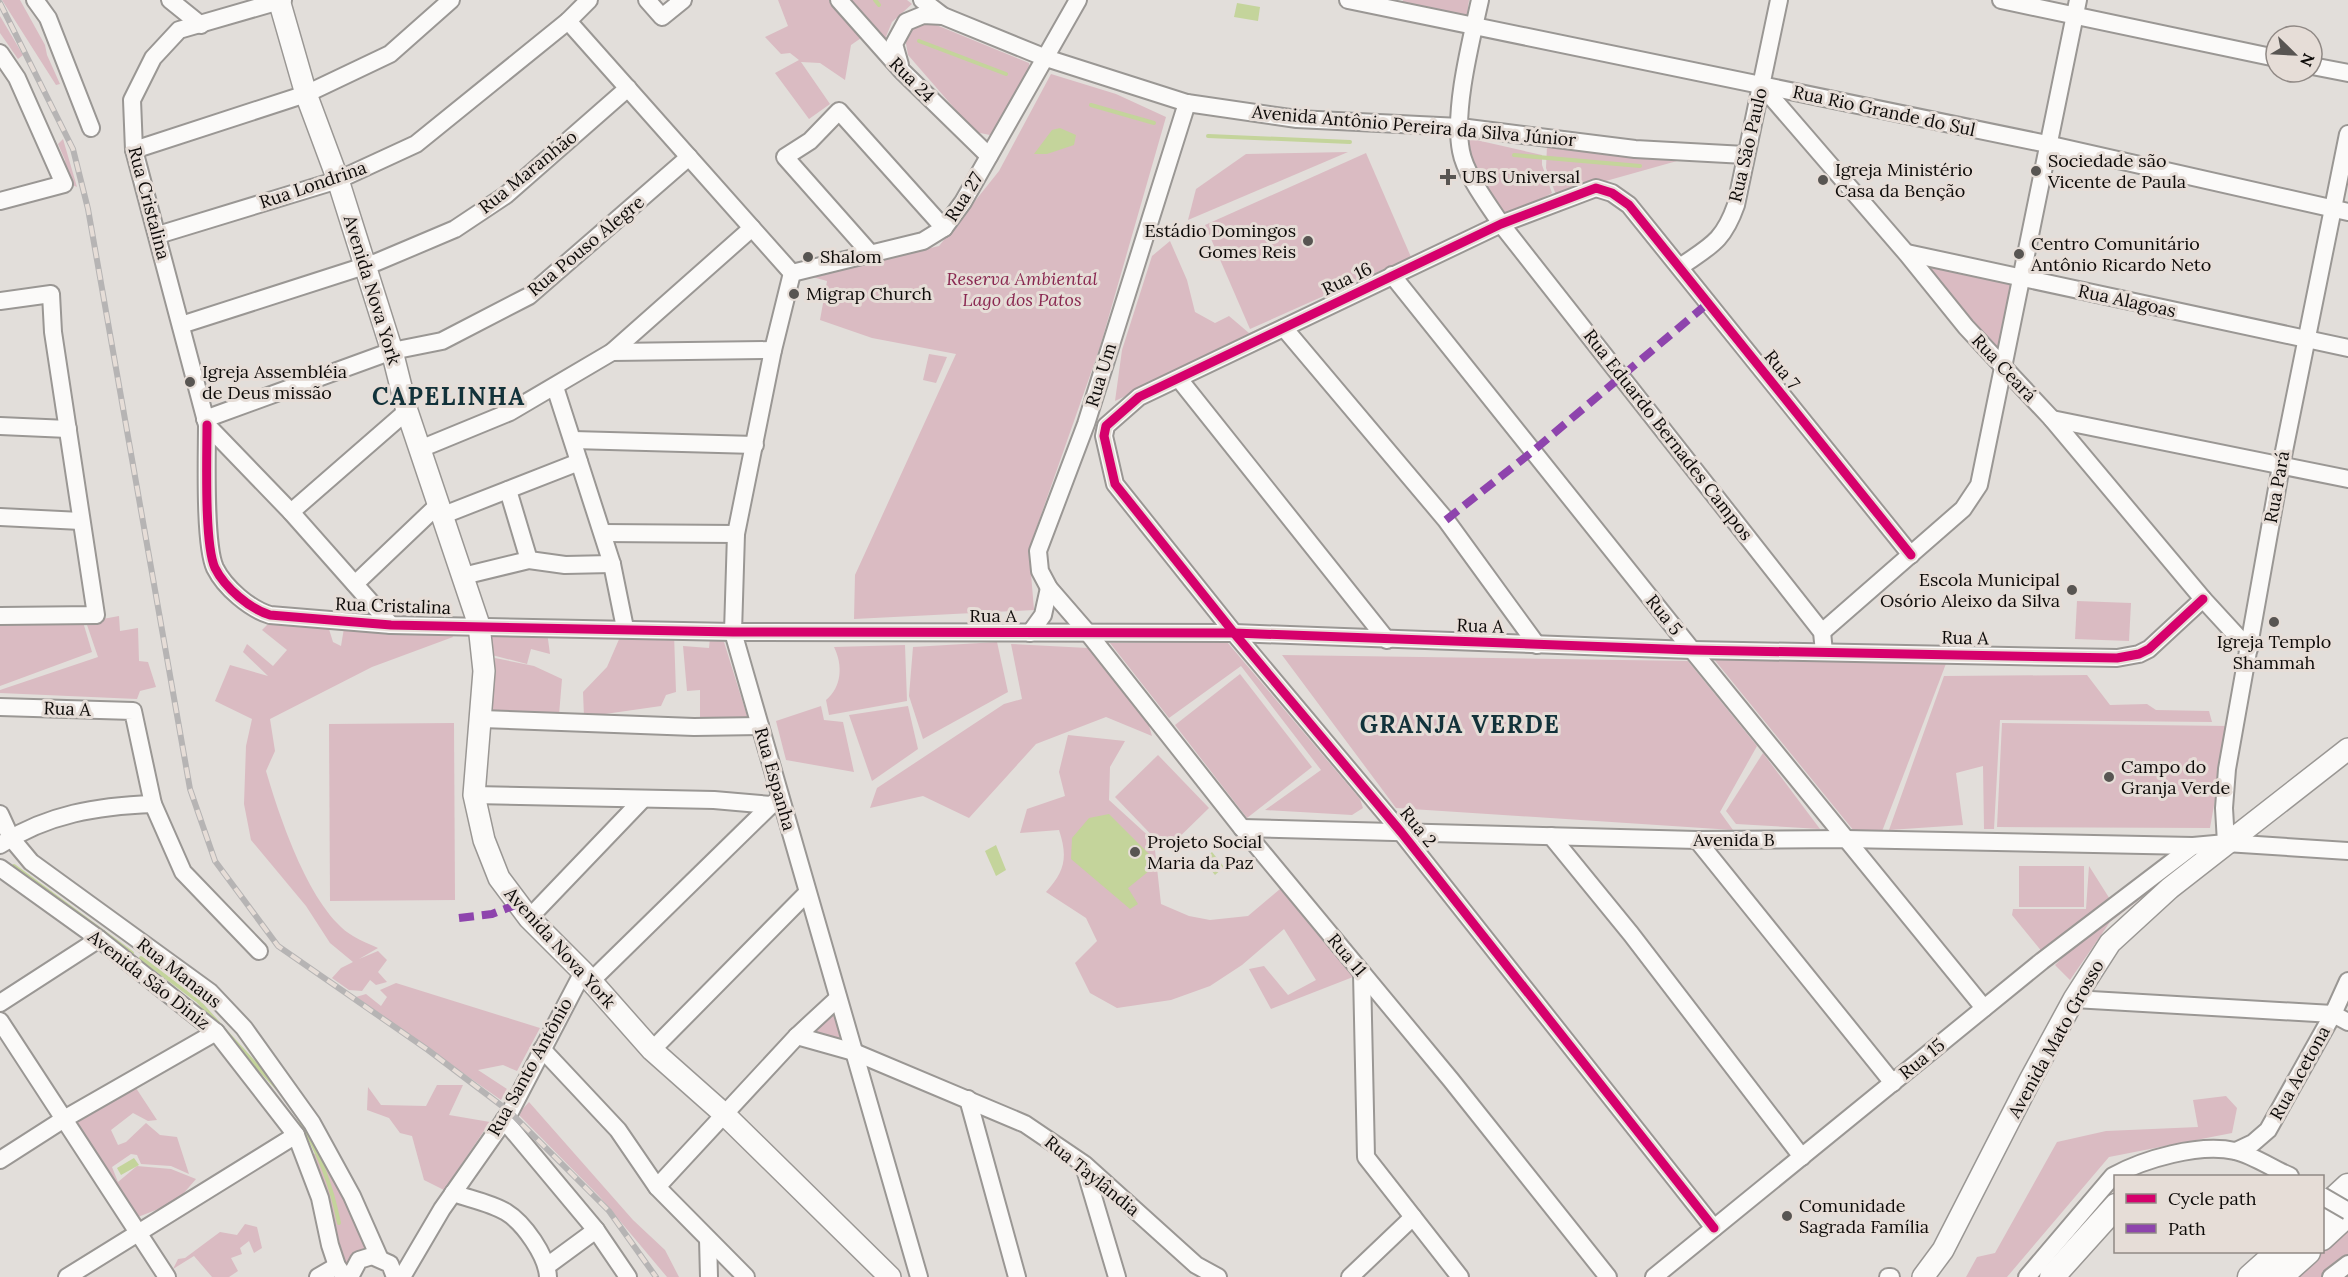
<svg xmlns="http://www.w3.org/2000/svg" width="2348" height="1277" font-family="Lora,serif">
<rect width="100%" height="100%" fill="#e2deda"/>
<g fill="#dabbc2">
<polygon points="2,0 20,0 45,45 47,55 60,84 56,85"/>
<polygon points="778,0 832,0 864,36 851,45 845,80 820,63 801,62 830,104 809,119 775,73 799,60 790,53 781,54 765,37 788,26"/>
<polygon points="850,0 907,0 912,4 892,22 885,39"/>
<polygon points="1403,0 1469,0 1467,15 1402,3"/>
<polygon points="0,16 23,55 18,59 0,33"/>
<polygon points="929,22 1029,63 1030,68 990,135 975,132 908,55 905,38 914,25"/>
<polygon points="1051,74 1116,94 1166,117 1100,347 1029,549 1034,610 854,619 855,575 956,354 872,338 820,320 827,281 809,276 939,246 999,171"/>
<polygon points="1463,137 1542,155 1542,165 1552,193 1502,220 1464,159"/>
<polygon points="63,139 77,187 68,183 65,160 58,144"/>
<polygon points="1547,146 1677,161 1556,195 1546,168"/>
<polygon points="1348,152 1188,220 1196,189 1246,154"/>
<polygon points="1366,153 1411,257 1250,329 1205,225"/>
<polygon points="1170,241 1187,280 1195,312 1215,323 1229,316 1249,333 1296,312 1298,316 1115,401 1122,350 1152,256"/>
<polygon points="1907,253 2021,278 2003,368"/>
<polygon points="929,354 947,357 936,383 923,380"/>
<polygon points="2077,601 2131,603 2129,641 2075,639"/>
<polygon points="119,616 120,631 138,628 139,661 148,662 156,687 140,691 137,699 0,693 0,690 98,657 86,622"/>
<polygon points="0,621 83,622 92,652 0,686"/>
<path d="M270,622l58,4 5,16 8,4 3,-18 106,3 3,6 -81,30 -102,52 5,32 -9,20c14,47 44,139 87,165 8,5 17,8 25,12l-19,11 19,-8 9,9 -9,12 9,10 -11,3 -6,-5 -8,11 -13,-1 -17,-12 9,-10 12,-6 -23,-19 -24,-37 -55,-66 -7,-36 2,-58 6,-27 -37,-18 15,-36 38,11 -25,-24 4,-8 26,22 14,-16 -25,-20z"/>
<polygon points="502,630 547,632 550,654 531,649 527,664 492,655 492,637"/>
<polygon points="674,634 676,692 666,695 661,706 584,717 583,692 607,667 620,637"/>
<polygon points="710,638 724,642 748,719 700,721 700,690 687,691 683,646 709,648"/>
<polygon points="997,642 1008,692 923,739 909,696 913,647"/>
<polygon points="1227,642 1360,799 1363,808 1352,815 1265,810 1321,770 1241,666 1169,718 1110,643"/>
<polygon points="1011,644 1088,648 1148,722 1152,736 1106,717 1036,744 969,818 923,796 870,808 877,788 1004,704 1022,699"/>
<path d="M905,645l2,56 -78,14 -3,-15c16,-13 17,-35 8,-53z"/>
<polygon points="1282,655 1688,661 1757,746 1720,812 1733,830 1396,808"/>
<polygon points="495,658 534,666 562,679 559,715 492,716"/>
<polygon points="1713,658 1947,661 1881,834 1854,831"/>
<polygon points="1240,674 1312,767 1247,818 1175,725"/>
<polygon points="2087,675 2110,705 2147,704 2156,710 2209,711 2212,722 2000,720 1994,829 1984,829 1983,766 1956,773 1963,825 1889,830 1944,676"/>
<polygon points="821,706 824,720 843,722 854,772 786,760 776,721"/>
<polygon points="908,706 918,749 872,781 849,715"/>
<polygon points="454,723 455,900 330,901 329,724"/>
<polygon points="2002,723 2228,726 2210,828 1997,827"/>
<path d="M1068,735l57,6 -15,26 -1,33 45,41 7,63 28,12 21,4 38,-4 32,-27 73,88 -82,32 -22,-40 15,-3 24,29 28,-15 -32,-51 -42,36 -32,21 -39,14 -54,8 -27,-15 -15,-30 22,-22 -11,-23 -40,-26c19,-21 22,-35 13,-62l-39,3 7,-24 38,-13 -6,-24z"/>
<polygon points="1763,753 1820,829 1736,824 1726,811"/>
<polygon points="1158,755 1209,808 1166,850 1115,797"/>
<rect x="2019" y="866" width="65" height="41"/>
<polygon points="2089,866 2113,904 2043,953 2012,915 2013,909 2086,909"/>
<polygon points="2146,887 2149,892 2110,922 2070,980 2055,965 2082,938"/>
<polygon points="396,983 540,1028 517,1071 503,1065 478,1070 507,1089 501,1100 356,997 366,994 381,1006 387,997 380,990"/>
<polygon points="836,1010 847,1045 811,1034"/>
<polygon points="134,1085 157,1120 148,1121 133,1113 111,1130 118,1145 126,1142 146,1123 160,1135 177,1137 189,1174 171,1166 141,1164 137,1155 131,1154 112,1167 118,1182 137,1166 171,1169 196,1179 176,1202 138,1217 77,1126 79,1116"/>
<polygon points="437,1085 463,1085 449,1115 490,1122 444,1190 424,1180 412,1136 400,1133 389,1118 367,1110 368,1087 381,1105 426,1106"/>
<polygon points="2226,1096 2237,1108 2232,1133 2109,1157 2007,1277 1966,1277 1977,1257 1995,1253 2057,1142 2106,1131 2198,1127 2193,1100"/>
<polygon points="529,1102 633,1220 665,1250 679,1277 667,1277 599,1196 518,1114"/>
<polygon points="322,1153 371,1250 355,1255 345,1265 312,1154"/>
<polygon points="2348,1222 2348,1258 2323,1277 2287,1277 2315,1252 2322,1252 2323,1245"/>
<polygon points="245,1224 257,1227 262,1248 254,1253 249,1241 240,1248 242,1254 231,1258 238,1271 229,1277 212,1277 194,1256 173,1269 178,1259 185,1258 220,1232 237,1235"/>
</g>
<g fill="#c4d49b">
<polygon points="1237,3 1260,7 1258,21 1234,17"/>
<polygon points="1060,128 1076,135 1074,145 1047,154 1034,154 1052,130"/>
<polygon points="1109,814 1151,856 1149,871 1128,888 1138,904 1130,909 1071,859 1072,838 1089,818"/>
<polygon points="996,845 1006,870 996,876 985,851"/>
<polygon points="1212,852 1224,867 1215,875 1203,860"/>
<polygon points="134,1158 139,1165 121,1175 117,1168"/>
</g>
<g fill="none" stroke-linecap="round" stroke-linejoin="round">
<g stroke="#c4d49b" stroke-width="4">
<polyline points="875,0 879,5"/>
<polyline points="919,41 1006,74"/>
<polyline points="1091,105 1154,123"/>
<polyline points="1208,136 1350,142"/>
<polyline points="1514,155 1640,166"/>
<polyline points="14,866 132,953"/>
<polyline points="141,958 198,1001 277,1088"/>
<path d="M299,1118c20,36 32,65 40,105"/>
</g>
<g stroke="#9a9794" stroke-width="20">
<g id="minor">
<polyline points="35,0 48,18 91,128"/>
<polyline points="170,0 201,25"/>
<polyline points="283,0 179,30 153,58 132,100 134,150 207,425 291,512 391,625"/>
<polyline points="647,0 662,17 683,0"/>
<polyline points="839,0 902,71 989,156"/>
<polyline points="922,0 943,16 1046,58 1187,103 1297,119 1460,127 1635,149 1745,155"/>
<polyline points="1348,0 2047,144 2348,212"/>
<path d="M1480,0c-9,41 -27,110 -19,151 4,23 27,53 40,73l321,408 2,20"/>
<polyline points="2001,0 2276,58"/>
<polyline points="568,21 792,273"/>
<polyline points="0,53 17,78 64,184 0,201"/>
<polyline points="900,65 894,44 906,22 923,15 943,16"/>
<polyline points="2312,66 2348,73"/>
<polyline points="1762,86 1907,254 1966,327 2052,419 2203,599 2249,649"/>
<polyline points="1187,103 1086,424 1038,551 1040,571 1049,588 1088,633 1242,828 1451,1080 1608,1277"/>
<polyline points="134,150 306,94 390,54 451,0"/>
<polyline points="158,235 338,180 416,144 568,21 589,0"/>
<polyline points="870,253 785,157 810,141 839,111 944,228"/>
<polyline points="1907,253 2348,348"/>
<path d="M1680,267c30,-21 43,-25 56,-62l43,-205"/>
<polyline points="792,273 773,350 736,534 733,632 919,1277"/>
<polyline points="792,273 923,241 944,228 963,202 1078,0"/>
<polyline points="1392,275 1692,650 1984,1008"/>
<polyline points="0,301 51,294 53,332 96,615 0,616"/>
<polyline points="181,325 377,262 455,229 506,195 628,88"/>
<polyline points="1284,328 1446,520 1537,645"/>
<polyline points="612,352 773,350"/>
<polyline points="1179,379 1387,640"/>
<polyline points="555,387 612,564 625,628"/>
<polyline points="205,419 392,351 442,341 529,296 689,157"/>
<polyline points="2052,419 2348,479"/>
<path d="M207,425c0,30 -3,119 8,143 10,20 35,41 55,47l121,10 342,7 501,1 458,17 425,8 22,-4 10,-5 54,-50"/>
<polyline points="0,426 68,429"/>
<polyline points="573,440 755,445"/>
<polyline points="420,449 510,412 612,352 752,228"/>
<polyline points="508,490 529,560"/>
<polyline points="291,512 407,411"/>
<polyline points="441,516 579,462"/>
<polyline points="0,517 81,521"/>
<polyline points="603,533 736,534"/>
<polyline points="463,576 529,560 565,565 612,564"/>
<polyline points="355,584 438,505"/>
<polyline points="1822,632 1963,509 1979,485 2078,0"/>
<polyline points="1030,633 1043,615 1049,588"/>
<polyline points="0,707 133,711 153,804 183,872 259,951"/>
<polyline points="482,719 694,727 760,726"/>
<polyline points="474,795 714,800 771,805 780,799"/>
<polyline points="0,814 11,838 31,862 210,992 244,1028 312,1123 352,1196 379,1257"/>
<polyline points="1242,828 1697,840 1846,839 2193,846 2226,843 2348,851"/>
<polyline points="1551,836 1631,934 1802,1157"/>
<polyline points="1697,840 1893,1083"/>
<polyline points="2226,843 2224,808 2227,769 2281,466 2348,134"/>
<path d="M0,845c47,-31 98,-39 153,-41"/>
<polyline points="0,868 99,939 216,1032 296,1135 320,1198 330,1245 337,1266 345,1277"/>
<polyline points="529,918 643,799"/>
<polyline points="1362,973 1366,1157 1460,1277"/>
<polyline points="590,982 771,805"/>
<polyline points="2074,999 2333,1014 2348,1022"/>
<polyline points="0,1003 99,939"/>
<polyline points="0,1021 167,1277"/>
<polyline points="797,1036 854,1052 1025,1124 1084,1164 1196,1265 1218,1277"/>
<polyline points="542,1049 618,1130 657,1187 746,1277"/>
<polyline points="652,1050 807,893"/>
<polyline points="968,1099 1017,1277"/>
<polyline points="504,1120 596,1230 628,1277"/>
<polyline points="2236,1151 2253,1143 2268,1130 2333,1014 2348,981"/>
<polyline points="0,1160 64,1119 216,1032"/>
<polyline points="1084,1166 1117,1277"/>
<polyline points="657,1187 797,1036 838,998"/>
<path d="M453,1193c17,6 38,10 53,19 18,11 41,44 42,65"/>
<polyline points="1714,1228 1401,832 1234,633 1115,484 1104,436 1106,426 1139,397 1501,224 1596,188 1612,193 1629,205 1911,555"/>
<polyline points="708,1239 709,1277"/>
<polyline points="547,1266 596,1230"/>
<polyline points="67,1277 296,1135"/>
<polyline points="318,1277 337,1266"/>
<polyline points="350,1277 359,1260 372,1256 390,1264 395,1277"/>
<polyline points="402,1277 442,1209 510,1112 583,972"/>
<polyline points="1350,1277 1413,1217"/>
<polyline points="1654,1277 2042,961 2193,846"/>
<polyline points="1888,1277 1891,1277"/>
<path d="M2027,1277l86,-101c31,-17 86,-33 122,-25 18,4 38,18 55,25"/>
<polyline points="2331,1277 2348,1264"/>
</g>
</g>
<g stroke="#9a9794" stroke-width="24">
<g id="major">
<polyline points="279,0 306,94 338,180 392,351 407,411 479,625 484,671 474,795 484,840 499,878 529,918 583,972 652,1050 723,1113 890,1277"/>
<polyline points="1923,1277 1943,1250 2030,1080 2074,999 2110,943 2170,888 2348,749"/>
</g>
</g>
<g stroke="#9a9794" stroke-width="27">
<g id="highway">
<polyline points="2322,1210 2348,1186"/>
<polyline points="2322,1238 2348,1214"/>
<polyline points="2052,1277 2116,1206"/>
<polyline points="2250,1277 2278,1252"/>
<polyline points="2280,1277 2308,1252"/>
</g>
</g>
<use href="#minor" stroke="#fbfaf9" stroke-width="16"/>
<use href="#major" stroke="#fbfaf9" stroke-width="21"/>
<use href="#highway" stroke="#fbfaf9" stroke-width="24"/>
<g stroke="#b6b4b4" stroke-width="6">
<polyline id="rail" points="0,3 73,149 88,209 190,789 215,861 278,946 428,1050 510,1112 609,1211 656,1277"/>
</g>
<use href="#rail" stroke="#e6ddd7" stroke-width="4" stroke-dasharray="11" stroke-linecap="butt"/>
<g stroke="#9a9794" stroke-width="20" stroke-linecap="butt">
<polyline id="minor-bridge" points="2322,1196 2348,1211"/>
</g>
<use href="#minor-bridge" stroke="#fbfaf9" stroke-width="16"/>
<g stroke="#8e44ad" stroke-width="8" stroke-dasharray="15 8" stroke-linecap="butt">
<polyline points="1446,520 1533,451 1707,304"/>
<polyline points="459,918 492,914 518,904"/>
</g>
<g stroke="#e6ddd7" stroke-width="13">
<g id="cycleway">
<path d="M207,425c0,30 -3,119 8,143 10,20 35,41 55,47l121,10 342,7 501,1 458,17 425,8 22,-4 10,-5 54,-50"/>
<polyline points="1714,1228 1401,832 1234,633 1115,484 1104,436 1106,426 1139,397 1501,224 1596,188 1612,193 1629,205 1911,555"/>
</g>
</g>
<use href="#cycleway" stroke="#d6006c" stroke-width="9"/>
</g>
<g fill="#585552" stroke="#e6ddd7" stroke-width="2">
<circle cx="2036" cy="171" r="6"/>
<path d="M1445 168h6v6h6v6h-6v6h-6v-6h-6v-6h6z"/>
<circle cx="1823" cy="180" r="6"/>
<circle cx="1308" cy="241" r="6"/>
<circle cx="2019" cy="254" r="6"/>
<circle cx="808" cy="257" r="6"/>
<circle cx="794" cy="294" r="6"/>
<circle cx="190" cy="382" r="6"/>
<circle cx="2072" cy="590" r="6"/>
<circle cx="2274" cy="622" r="6"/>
<circle cx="2109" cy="777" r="6"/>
<circle cx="1135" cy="852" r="6"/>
<circle cx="1787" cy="1216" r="6"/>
</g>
<g text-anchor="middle" stroke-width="6" stroke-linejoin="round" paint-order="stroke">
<g font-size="18" fill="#0e0b09" stroke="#e6ddd7">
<text transform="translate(912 80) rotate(45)" y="6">Rua 24</text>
<text transform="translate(1884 111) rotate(12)" y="6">Rua Rio Grande do Sul</text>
<text transform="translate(1414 126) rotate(5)" y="6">Avenida Antônio Pereira da Silva Júnior</text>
<text transform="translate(1748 145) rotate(-77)" y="6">Rua São Paulo</text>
<text transform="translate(528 172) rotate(-39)" y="6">Rua Maranhão</text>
<text transform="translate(313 185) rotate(-19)" y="6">Rua Londrina</text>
<text transform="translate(964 197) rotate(-58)" y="6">Rua 27</text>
<text transform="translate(149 203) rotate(75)" y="6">Rua Cristalina</text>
<text transform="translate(586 246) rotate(-40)" y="6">Rua Pouso Alegre</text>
<text transform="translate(1347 279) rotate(-26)" y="6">Rua 16</text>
<text transform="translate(372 290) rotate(73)" y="6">Avenida Nova York</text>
<text transform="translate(2127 301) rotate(12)" y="6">Rua Alagoas</text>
<text transform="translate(2004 368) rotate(47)" y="6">Rua Ceará</text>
<text transform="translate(1782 370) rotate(51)" y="6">Rua 7</text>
<text transform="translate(1101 375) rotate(-73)" y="6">Rua Um</text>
<text transform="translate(1668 435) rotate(52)" y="6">Rua Eduardo Bernades Campos</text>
<text transform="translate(2277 487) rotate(-80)" y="6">Rua Pará</text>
<text transform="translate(393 606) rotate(2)" y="6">Rua Cristalina</text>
<text transform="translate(1664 615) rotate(51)" y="6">Rua 5</text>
<text x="993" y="622">Rua A</text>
<text transform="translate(1480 626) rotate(2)" y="6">Rua A</text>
<text transform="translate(1965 638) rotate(1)" y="6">Rua A</text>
<text transform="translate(67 709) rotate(2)" y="6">Rua A</text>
<text transform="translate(775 779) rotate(74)" y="6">Rua Espanha</text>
<text transform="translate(1418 827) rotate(51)" y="6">Rua 2</text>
<text x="1734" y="846">Avenida B</text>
<text transform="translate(560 948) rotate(48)" y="6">Avenida Nova York</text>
<text transform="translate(1347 955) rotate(50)" y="6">Rua 11</text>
<text transform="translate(179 973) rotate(38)" y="6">Rua Manaus</text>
<text transform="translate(149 980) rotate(38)" y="6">Avenida São Diniz</text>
<text transform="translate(2056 1039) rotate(-61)" y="6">Avenida Mato Grosso</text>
<text transform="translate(1922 1059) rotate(-39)" y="6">Rua 15</text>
<text transform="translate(530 1067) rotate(-61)" y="6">Rua Santo Antônio</text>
<text transform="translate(2300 1073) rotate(-61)" y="6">Rua Acetona</text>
<text transform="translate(1092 1176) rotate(39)" y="6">Rua Taylândia</text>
</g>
<g font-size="18" fill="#0e0b09" stroke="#e6ddd7" text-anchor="start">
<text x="2048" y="167">Sociedade são<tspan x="2048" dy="21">Vicente de Paula</tspan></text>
<text x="1835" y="176">Igreja Ministério<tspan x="1835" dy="21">Casa da Benção</tspan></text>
<text x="1462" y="183">UBS Universal</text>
<text x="1296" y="237" text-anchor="end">Estádio Domingos<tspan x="1296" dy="21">Gomes Reis</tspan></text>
<text x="2031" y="250">Centro Comunitário<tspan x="2031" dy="21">Antônio Ricardo Neto</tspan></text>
<text x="820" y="263">Shalom</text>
<text x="806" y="300">Migrap Church</text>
<text x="202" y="378">Igreja Assembléia<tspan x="202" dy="21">de Deus missão</tspan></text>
<text x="2060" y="586" text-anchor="end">Escola Municipal<tspan x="2060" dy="21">Osório Aleixo da Silva</tspan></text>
<text x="2274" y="648" text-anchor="middle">Igreja Templo<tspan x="2274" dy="21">Shammah</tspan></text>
<text x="2121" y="773">Campo do<tspan x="2121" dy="21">Granja Verde</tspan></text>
<text x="1147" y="848">Projeto Social<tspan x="1147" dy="21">Maria da Paz</tspan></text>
<text x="1799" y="1212">Comunidade<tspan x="1799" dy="21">Sagrada Família</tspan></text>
</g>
<g font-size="18" font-style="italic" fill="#892750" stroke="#e6ddd7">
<text x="1022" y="285">Reserva Ambiental<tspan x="1022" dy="21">Lago dos Patos</tspan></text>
</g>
<g font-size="24" font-weight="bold" letter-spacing="1.5" fill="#12323a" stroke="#e6ddd7">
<text x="449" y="405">CAPELINHA</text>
<text x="1460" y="733">GRANJA VERDE</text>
</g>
</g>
<rect x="2114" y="1175" width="210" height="78" fill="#e6ddd7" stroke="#908985" stroke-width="1.5"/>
<rect x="2126" y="1194" width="30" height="9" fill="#d6006c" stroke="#908985" stroke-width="1.5"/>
<text x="2168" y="1205" font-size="18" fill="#0e0b09">Cycle path</text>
<rect x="2126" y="1224" width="30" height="9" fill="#8e44ad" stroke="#908985" stroke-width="1.5"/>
<text x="2168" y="1235" font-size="18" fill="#0e0b09">Path</text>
<g transform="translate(2294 54) rotate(114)"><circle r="28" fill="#e6ddd7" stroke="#908985" stroke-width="1.5"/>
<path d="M0-4.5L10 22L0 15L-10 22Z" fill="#585552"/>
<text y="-9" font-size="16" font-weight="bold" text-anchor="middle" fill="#0e0b09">N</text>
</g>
</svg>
